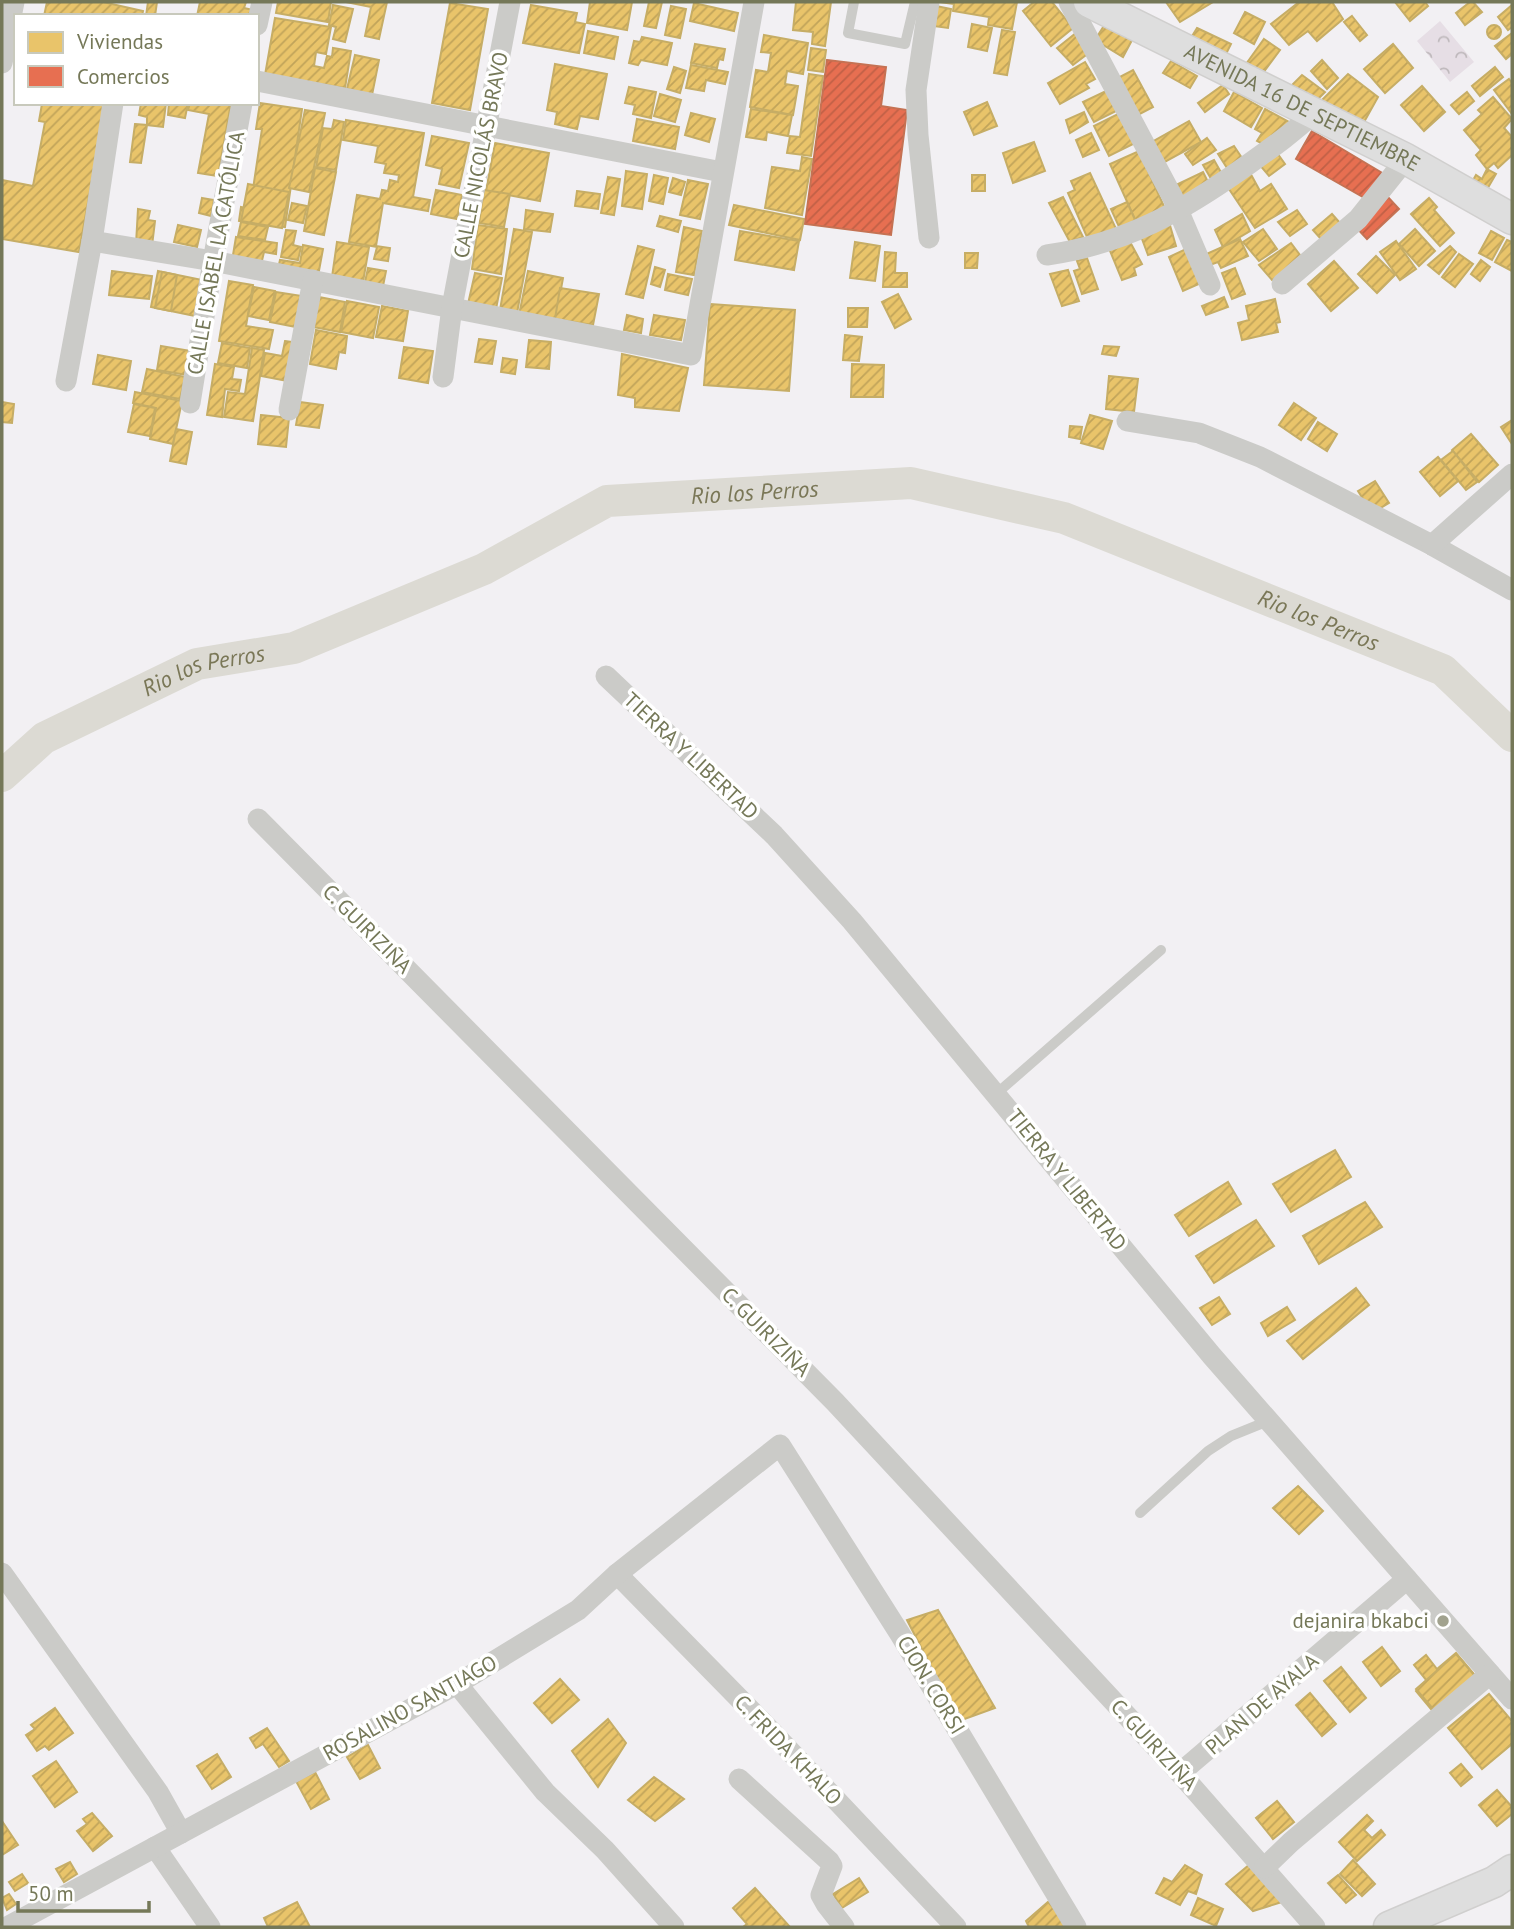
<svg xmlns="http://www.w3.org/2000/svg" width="1514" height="1929" font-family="'PT Sans',sans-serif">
<defs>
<pattern id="park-crowns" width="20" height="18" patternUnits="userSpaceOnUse" patternTransform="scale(1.75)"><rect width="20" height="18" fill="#e6dee5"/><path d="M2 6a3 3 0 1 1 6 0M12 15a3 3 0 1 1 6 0" fill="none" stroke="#bfb9bc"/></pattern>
<pattern id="homes-hatch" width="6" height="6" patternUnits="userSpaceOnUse" patternTransform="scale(1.75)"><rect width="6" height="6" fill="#e9c46a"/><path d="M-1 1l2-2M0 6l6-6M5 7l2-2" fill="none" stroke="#c1a45a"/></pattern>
<pattern id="shops-hatch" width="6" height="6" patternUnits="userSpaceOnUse" patternTransform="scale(1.75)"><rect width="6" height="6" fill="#e76f51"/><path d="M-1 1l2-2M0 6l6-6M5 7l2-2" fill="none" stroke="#c06046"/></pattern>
</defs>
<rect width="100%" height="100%" fill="#f2f0f3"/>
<polygon fill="url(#park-crowns)" points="1440,21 1474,62 1450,82 1417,41"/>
<g fill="url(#homes-hatch)" stroke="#c6ad65" stroke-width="2">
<polygon points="47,2 103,2 143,11 142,16 44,16"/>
<polygon points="148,2 157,2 155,16 146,16"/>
<polygon points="200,2 246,2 244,8 253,10 252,16 197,16"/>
<polygon points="278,2 331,2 328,22 276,13"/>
<polygon points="346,2 387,2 379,39 365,36 371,7"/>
<polygon points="590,2 632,2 627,30 587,23"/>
<polygon points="649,2 662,2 656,28 644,26"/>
<polygon points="796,2 831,2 825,46 812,44 813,32 793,30"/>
<polygon points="939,2 1017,2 1012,29 988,25 989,17 953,11 954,4"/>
<polygon points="1034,2 1052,2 1073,28 1051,46 1023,11"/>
<polygon points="1166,2 1213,2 1180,22"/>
<polygon points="1299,2 1332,2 1343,19 1317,41 1308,31 1289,45 1271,24"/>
<polygon points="1395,2 1425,2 1428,6 1410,21"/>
<polygon points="1470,2 1473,2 1482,12 1465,25 1456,13"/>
<polygon points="450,3 488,9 470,110 432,103"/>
<polygon points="694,3 738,13 734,31 690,21"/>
<polygon points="333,5 353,9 345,42 333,39 336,27 329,25"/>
<polygon points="531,5 577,13 575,22 585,24 579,53 523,43"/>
<polygon points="1512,5 1512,27 1508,30 1498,17"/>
<polygon points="671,6 686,9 680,38 665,35"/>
<polygon points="936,6 951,9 948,28 933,26"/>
<polygon points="1245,12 1265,22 1254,44 1234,33"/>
<polygon points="1352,16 1367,35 1360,41 1344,22"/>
<polygon points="275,18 331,27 326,54 316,52 314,66 324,68 327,56 332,57 333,48 351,51 345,88 265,75"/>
<polygon points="972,24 992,28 987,51 968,47"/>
<polygon points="1105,24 1132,40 1123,57 1095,40"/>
<circle cx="1494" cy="32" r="7"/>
<polygon points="1197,28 1231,44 1224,58 1189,41"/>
<polygon points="1002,30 1015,32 1007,75 994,73"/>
<polygon points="588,31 618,37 614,59 584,53"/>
<polygon points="1076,33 1090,52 1073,65 1057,48"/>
<polygon points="1512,33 1512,54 1506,59 1495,46"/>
<polygon points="764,35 808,43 803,74 787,71 785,84 798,86 793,115 750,107 756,70 768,72 771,53 761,52"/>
<polygon points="642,37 672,43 667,65 641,60 638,65 629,63 634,41 640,42"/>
<polygon points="1264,39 1280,50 1260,77 1246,64"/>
<polygon points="695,44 725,49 723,60 719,59 717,68 691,63"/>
<polygon points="1393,44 1413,68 1385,93 1364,69"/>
<polygon points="811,48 826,50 823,72 808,70"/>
<polygon points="355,55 379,60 372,95 347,89"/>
<polygon points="1322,60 1338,78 1327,89 1311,71"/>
<polygon points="1171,61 1197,76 1190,88 1163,73"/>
<polygon points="1085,62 1095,79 1086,84 1089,88 1060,104 1048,83"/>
<polygon points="555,64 607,74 598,119 580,116 577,129 555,124 557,112 547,110"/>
<polygon points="691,65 728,72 725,84 706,80 704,91 686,88"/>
<polygon points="674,67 686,71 680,93 667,89"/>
<polygon points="1495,67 1503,77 1480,96 1472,86"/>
<polygon points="1133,70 1153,107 1136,116 1116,79"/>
<polygon points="809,74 823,76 811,156 787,153 790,136 800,137"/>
<polygon points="1348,74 1378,97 1363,124 1320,102"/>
<polygon points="1302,75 1325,92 1316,101 1292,85"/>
<polygon points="1509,79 1512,83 1512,114 1494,90"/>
<polygon points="1223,85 1229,94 1205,112 1198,103"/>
<polygon points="1422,86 1445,112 1424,131 1401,105"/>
<polygon points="629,87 656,92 651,118 633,114 635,105 625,103"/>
<polygon points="1108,90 1118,110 1094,122 1083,102"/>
<polygon points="1234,92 1262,108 1251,127 1224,111"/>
<polygon points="1467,92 1474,101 1459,114 1451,105"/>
<polygon points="660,94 681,100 675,122 654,116"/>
<polygon points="1493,97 1512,119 1504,128 1512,137 1512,155 1498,168 1494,163 1487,169 1476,155 1481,150 1464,130 1482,114 1478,110"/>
<polygon points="987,102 997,126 974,135 964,112"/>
<polygon points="35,103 106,103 79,252 2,239 2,180 33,186 45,122 39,121 42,104"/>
<polygon points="141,103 166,103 163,127 147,125 147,117 139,115"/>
<polygon points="169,103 188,103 185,118 168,115"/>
<polygon points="190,103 231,103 218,176 198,173 209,114 188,110"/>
<polygon points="260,103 302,109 285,227 271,225 272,217 266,216 265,225 239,221 241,207 250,209 262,129 256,129"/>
<polygon points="751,109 792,115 788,136 767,132 766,140 746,137"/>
<polygon points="1265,109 1291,123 1270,148 1257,141 1262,133 1255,129"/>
<polygon points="305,110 325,113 309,192 289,188"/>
<polygon points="1084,112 1088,122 1070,133 1066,120"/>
<polygon points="1122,112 1137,142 1109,156 1094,126"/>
<polygon points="691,113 715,119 709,142 685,135"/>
<polygon points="637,119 679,127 675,149 633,141"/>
<polygon points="334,120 344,122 336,170 316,167 323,128 332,129"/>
<polygon points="346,120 424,133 413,197 430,200 428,211 383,203 376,246 390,248 388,261 374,259 377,247 349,242 357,195 380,199 382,190 388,191 390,180 398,182 399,175 384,173 386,164 375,162 378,146 343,140"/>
<polygon points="1189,121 1201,142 1163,163 1152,142"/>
<polygon points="135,124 147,125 141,163 130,162"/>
<polygon points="1091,133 1099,150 1083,157 1076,140"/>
<polygon points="432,136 469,143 459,188 439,184 442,169 426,165"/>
<polygon points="1207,138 1216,150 1193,165 1185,154"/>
<polygon points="1034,142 1045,171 1013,183 1003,153"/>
<polygon points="495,143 549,153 540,201 486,191"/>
<polygon points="1234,146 1244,161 1229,171 1218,154"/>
<polygon points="1275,150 1285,164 1269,176 1259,164"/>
<polygon points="1139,151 1167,213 1138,226 1110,164"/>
<polygon points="802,157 812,159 802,215 765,208 772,167 800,171"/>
<polygon points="1214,160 1223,176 1213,182 1203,165"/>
<polygon points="315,168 336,172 324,235 304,231"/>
<polygon points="1248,169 1260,191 1271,184 1287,209 1255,228 1225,183"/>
<polygon points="1487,169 1496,174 1486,191 1472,182 1476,175 1482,179"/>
<polygon points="626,171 647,174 642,209 622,206"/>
<polygon points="1203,172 1209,184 1183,197 1176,185"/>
<polygon points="1090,173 1117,231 1090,244 1068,193 1075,190 1071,181"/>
<polygon points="654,175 668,178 663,204 649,201"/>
<rect x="972" y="175" width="13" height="16"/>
<polygon points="608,177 620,179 614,215 601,213"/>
<polygon points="673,178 685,182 681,195 669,192"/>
<polygon points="688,180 708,184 700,219 680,215"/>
<polygon points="248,184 289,192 282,228 241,221"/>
<polygon points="436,190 462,195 457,219 431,214"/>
<polygon points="484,190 510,194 504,227 479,223"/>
<polygon points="577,191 600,194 598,209 575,206"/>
<polygon points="1063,197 1083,237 1070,242 1049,203"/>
<polygon points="202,198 214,200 211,216 199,213"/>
<polygon points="1429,198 1437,207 1434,210 1454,233 1440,246 1411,214"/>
<polygon points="1127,202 1136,222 1120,229 1111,209"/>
<polygon points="292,203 307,206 303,223 288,220"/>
<polygon points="734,205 804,219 800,240 729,225"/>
<polygon points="138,209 150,211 148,220 155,221 152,246 136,244"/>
<polygon points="526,210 553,214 550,232 524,229"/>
<polygon points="1297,210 1307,224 1290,236 1278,222"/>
<polygon points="1242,214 1250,231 1223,247 1215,230"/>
<polygon points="1332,214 1340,223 1321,239 1313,230"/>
<polygon points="660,216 681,221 678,232 657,226"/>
<polygon points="241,222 268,227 265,240 238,236"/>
<polygon points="1169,222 1176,246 1148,255 1139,231"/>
<polygon points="178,225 201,230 197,247 174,242"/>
<polygon points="478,225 507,229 501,274 472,269"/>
<polygon points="684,227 702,231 694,275 676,272"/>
<polygon points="514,229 532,232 517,313 500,310"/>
<polygon points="1263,229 1277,249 1259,261 1243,242"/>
<polygon points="1415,229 1435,251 1419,266 1399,244"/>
<polygon points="286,230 296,231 293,245 301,247 298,260 281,257"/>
<polygon points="740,231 799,241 794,270 735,260"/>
<polygon points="1491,231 1504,238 1492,260 1479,253"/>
<polygon points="236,237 277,243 276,254 264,252 261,265 232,261"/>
<polygon points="1240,239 1248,256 1221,268 1218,262 1207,266 1202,256"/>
<polygon points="1129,240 1142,264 1134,268 1136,275 1122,280 1108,246"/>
<polygon points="1507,240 1512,242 1512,271 1495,262"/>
<polygon points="1396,241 1416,269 1400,280 1380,252"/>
<polygon points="337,242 369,247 363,282 332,277"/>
<polygon points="855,242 880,246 875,281 850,278"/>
<polygon points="1291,243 1303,259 1272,280 1259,265"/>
<polygon points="303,245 323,249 318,276 278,269 280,260 300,263"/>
<polygon points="638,246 654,250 643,298 626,294"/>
<polygon points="1450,246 1456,252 1439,274 1428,265"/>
<polygon points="1186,249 1201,283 1183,291 1169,257"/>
<polygon points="885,252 896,253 895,273 907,273 907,287 883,287"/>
<polygon points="965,253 978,253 977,268 965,268"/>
<polygon points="1459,254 1473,264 1455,287 1442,277"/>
<polygon points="1376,256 1395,275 1377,293 1358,274"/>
<polygon points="1087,258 1098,289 1082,294 1074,271 1080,269 1077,261"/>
<polygon points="1481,260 1490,267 1480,281 1471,274"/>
<polygon points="1334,261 1358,288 1331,311 1308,284"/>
<polygon points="655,267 665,270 660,287 651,284"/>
<polygon points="368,268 386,271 383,286 365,282"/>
<polygon points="1235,268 1245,294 1232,299 1222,273"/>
<polygon points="1068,270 1079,301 1062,306 1050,274"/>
<polygon points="112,271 152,276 149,299 109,295"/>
<polygon points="158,271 207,281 200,317 151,307"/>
<polygon points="528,271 563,278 555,322 519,315"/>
<polygon points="162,272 177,275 171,311 155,308"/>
<polygon points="475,273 502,278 496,309 468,304"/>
<polygon points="668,274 692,279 688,295 665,290"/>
<polygon points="229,281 253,285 246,326 273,330 269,349 219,341"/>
<polygon points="254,287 275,291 269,320 248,316"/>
<polygon points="560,288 599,294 593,325 555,319"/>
<polygon points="276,292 302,296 296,327 270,322"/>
<polygon points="898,294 911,319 895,328 882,302"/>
<polygon points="319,297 345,302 340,332 313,327"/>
<polygon points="1224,297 1228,307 1206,315 1202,306"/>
<polygon points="1275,299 1280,322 1276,323 1278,332 1242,340 1238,323 1249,320 1246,306"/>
<polygon points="347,301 379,307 373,338 341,332"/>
<polygon points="710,304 795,310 789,391 704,385"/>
<polygon points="382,306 408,311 403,341 376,337"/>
<polygon points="848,308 868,308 867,327 848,327"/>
<polygon points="627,315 643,319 641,333 624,330"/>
<polygon points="654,315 685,320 681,340 650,335"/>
<polygon points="316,330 347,336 345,353 339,352 336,369 310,364"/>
<polygon points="845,335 862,337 859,361 843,360"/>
<polygon points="479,339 496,341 492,364 475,362"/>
<polygon points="529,340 551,342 549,369 526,367"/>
<polygon points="285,341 300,343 293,382 261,376 265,353 282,356"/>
<polygon points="222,343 250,348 247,368 218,363"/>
<polygon points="161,346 191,351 187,375 157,370"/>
<polygon points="1104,346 1119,347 1116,356 1102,354"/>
<polygon points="404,347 433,351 428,383 399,378"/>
<polygon points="252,348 264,350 253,421 224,417 228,392 245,394"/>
<polygon points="622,354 688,368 679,411 635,407 635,398 618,395"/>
<polygon points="98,355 131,361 126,390 93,384"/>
<polygon points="503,358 517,360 515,374 501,372"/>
<polygon points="215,364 234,367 232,379 241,380 239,391 225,389 222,417 207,415"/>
<polygon points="852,364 884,365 883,397 851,397"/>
<polygon points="147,369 185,377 180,399 142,392"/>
<polygon points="1109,376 1138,379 1134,412 1106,409"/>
<polygon points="135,392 182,401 173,444 150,439 156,408 133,403"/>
<polygon points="2,402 14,404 12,423 2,422"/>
<polygon points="300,402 323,405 319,428 296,425"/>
<polygon points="1294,403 1316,418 1301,440 1279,425"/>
<polygon points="134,404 155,408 150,436 128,432"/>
<polygon points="261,415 289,418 286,447 258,444"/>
<polygon points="1090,415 1112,421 1103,449 1081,443"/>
<polygon points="1512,420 1512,444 1501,427"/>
<polygon points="1318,422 1337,434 1327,451 1308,439"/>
<polygon points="1070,426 1082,427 1080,439 1069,437"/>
<polygon points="176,429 192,432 186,464 170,461"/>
<polygon points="1471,434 1498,465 1479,482 1452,450"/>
<polygon points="1453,451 1477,482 1466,490 1441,460"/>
<polygon points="1438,457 1458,481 1440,496 1420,472"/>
<polygon points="1375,481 1389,503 1372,513 1358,491"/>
<polygon points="1335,1150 1351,1177 1291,1212 1273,1184"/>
<polygon points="1228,1182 1241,1204 1189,1236 1175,1215"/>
<polygon points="1365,1202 1382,1227 1319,1264 1303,1236"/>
<polygon points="1256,1220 1274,1246 1214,1283 1196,1256"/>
<polygon points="1356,1288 1369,1305 1303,1359 1287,1341"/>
<polygon points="1219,1297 1230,1314 1212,1325 1200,1308"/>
<polygon points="1287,1307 1295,1320 1268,1336 1261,1323"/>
<polygon points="1298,1486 1323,1511 1299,1534 1273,1508"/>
<polygon points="938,1610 995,1708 959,1721 907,1620"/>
<polygon points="1382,1647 1400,1671 1381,1686 1363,1662"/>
<polygon points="1456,1653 1478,1679 1436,1715 1416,1691 1427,1681 1414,1665 1426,1655 1437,1669"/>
<polygon points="1456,1654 1475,1676 1434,1710 1416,1689"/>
<polygon points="1341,1667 1366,1698 1350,1712 1324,1681"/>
<polygon points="560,1679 579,1700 552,1723 534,1703"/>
<polygon points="1310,1693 1336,1724 1322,1736 1296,1705"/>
<polygon points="1489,1694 1512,1721 1512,1744 1482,1769 1448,1728"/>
<polygon points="55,1708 73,1733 49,1750 45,1746 37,1751 26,1735 35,1729 31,1725"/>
<polygon points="608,1719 626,1743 598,1787 572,1751"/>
<polygon points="267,1728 289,1761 279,1767 263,1744 256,1748 250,1738"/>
<polygon points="368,1745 380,1768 360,1779 347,1757"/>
<polygon points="217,1754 231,1777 212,1789 197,1766"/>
<polygon points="56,1761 77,1792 55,1807 33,1776"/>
<polygon points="1461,1764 1472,1777 1461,1786 1450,1773"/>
<polygon points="315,1772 329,1799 311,1809 296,1781"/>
<polygon points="654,1777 684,1799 655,1821 628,1800"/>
<polygon points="1497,1790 1512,1807 1512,1814 1497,1826 1479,1805"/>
<polygon points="1277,1801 1294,1822 1273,1839 1256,1818"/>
<polygon points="92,1813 112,1836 93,1851 77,1831 87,1824 83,1819"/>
<polygon points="1367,1815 1373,1821 1364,1830 1372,1838 1381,1830 1385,1835 1357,1861 1339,1842"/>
<polygon points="2,1821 18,1845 2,1855"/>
<polygon points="1353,1860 1375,1884 1362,1896 1340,1874"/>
<polygon points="70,1862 77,1874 64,1882 56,1869"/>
<polygon points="1185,1865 1202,1875 1196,1894 1188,1891 1180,1905 1156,1893 1164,1878 1172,1882"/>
<polygon points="1249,1865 1282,1902 1253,1911 1226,1884"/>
<polygon points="22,1874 28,1883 15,1891 9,1882"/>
<polygon points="1338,1875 1356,1895 1346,1903 1328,1883"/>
<polygon points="859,1878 868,1892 842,1908 833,1894"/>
<polygon points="755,1888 790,1927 743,1927 747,1924 733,1908"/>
<polygon points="9,1894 16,1904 7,1910 2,1898"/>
<polygon points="1198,1898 1223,1909 1216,1926 1191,1915"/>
<polygon points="297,1902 310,1927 268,1927 264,1918"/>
<polygon points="1048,1902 1071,1927 1029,1927 1026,1921"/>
</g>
<g fill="url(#shops-hatch)" stroke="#c57253" stroke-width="2">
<polygon points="827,60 886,67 881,106 907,110 891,235 805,224"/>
<polygon points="1312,131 1384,174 1368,200 1296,159"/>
<polygon points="1386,195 1399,209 1367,239 1354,225"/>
</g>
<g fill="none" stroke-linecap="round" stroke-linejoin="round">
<path stroke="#dcdad3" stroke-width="32" id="s1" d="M2,776l42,-38 153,-74 97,-16 190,-79 123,-68 304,-18 153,35 379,152 69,66"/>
<g stroke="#d0cfce" stroke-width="33">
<g id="secondary">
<path id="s2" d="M1089,2l317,157 106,60"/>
<polyline points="1389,1927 1494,1882 1512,1870"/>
</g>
</g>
<g stroke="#cbcbc8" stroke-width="10">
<polyline points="854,2 848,33 905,44 915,2"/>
<polyline points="996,1094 1161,950"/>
<polyline points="1140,1513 1208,1451 1231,1436 1268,1421"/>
</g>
<g stroke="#cbcbc8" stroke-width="21">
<polyline points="1069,2 1173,198 1210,285"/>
<polyline points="257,25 262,2"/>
<polyline points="2,63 14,2"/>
<polyline points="257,81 722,172"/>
<polyline points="929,238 918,135 916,90 929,2"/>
<polyline points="92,241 213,261 691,355 754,2"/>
<path d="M1047,255c78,-11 136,-44 199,-89 24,-17 47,-33 68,-53"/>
<polyline points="1282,284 1358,219 1406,159"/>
<polyline points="443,377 452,307 510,2"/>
<polyline points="66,381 92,241 113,103"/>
<polyline points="190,403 213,261 242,103"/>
<polyline points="289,410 313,280"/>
<polyline points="1127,421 1199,433 1260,457 1432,545 1512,590"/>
<polyline points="1432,545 1512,474"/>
<polyline points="606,676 774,835 852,921 1212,1356 1512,1699"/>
<polyline points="258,819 835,1402 1180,1773 1315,1927"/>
<polyline points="2,1573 158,1792 181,1833"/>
<polyline points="617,1574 772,1732 956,1927"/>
<polyline points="457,1684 545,1792 605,1850 674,1927"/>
<polyline points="1180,1773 1407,1579"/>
<polyline points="739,1779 829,1861 832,1866 821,1895 826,1904 844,1927"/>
<polyline points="155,1847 210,1927"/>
<polyline points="1264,1868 1291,1842 1490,1674"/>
<polyline points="7,1927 457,1684 578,1610 617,1574 780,1445 900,1634 1076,1927"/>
</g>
<use href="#secondary" stroke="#dedede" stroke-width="30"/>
</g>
<circle fill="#a1a28e" stroke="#fff" stroke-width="2.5" cx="1443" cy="1621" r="7"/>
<g text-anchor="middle" stroke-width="7" stroke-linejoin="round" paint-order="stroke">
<g font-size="21" fill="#757858" stroke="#fff">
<text dy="7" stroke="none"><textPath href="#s2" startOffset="238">AVENIDA 16 DE SEPTIEMBRE</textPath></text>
<text transform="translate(481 155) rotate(-79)" y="7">CALLE NICOLÁS BRAVO</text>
<text transform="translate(216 253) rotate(-80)" y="7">CALLE ISABEL LA CATÓLICA</text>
<text transform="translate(691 756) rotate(43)" y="7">TIERRA Y LIBERTAD</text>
<text transform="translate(367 929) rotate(45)" y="7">C. GUIRIZIÑA</text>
<text transform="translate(1067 1180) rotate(51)" y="7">TIERRA Y LIBERTAD</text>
<text transform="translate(766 1332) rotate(45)" y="7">C. GUIRIZIÑA</text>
<text transform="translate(931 1685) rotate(59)" y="7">CJON. CORSI</text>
<text transform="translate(1262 1704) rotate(-41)" y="7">PLAN DE AYALA</text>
<text transform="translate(410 1708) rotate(-29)" y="7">ROSALINO SANTIAGO</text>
<text transform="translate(1154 1745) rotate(47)" y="7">C. GUIRIZIÑA</text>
<text transform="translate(788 1750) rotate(46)" y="7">C. FRIDA KHALO</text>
</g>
<g font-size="21" fill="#757858" stroke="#fff" text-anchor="end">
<text x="1429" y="1628">dejanira bkabci</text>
</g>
<g font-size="23" font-style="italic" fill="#7a7757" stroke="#fff">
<text dy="8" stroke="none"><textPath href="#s1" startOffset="819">Rio los Perros</textPath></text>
<text dy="8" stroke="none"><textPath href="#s1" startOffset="1407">Rio los Perros</textPath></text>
<text dy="8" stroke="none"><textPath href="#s1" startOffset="231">Rio los Perros</textPath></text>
</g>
</g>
<rect width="1514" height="1929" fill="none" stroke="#757858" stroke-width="7"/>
<rect x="14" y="14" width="245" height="91" fill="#ffffff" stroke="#c8c9bc" stroke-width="2"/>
<rect x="28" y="32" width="35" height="21" fill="#e9c46a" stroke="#c8c9bc" stroke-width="2"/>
<text x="77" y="49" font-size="21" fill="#757858">Viviendas</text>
<rect x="28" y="66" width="35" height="21" fill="#e76f51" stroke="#c8c9bc" stroke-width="2"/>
<text x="77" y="84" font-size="21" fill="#757858">Comercios</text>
<path d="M18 1901v10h131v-10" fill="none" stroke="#757858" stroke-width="3.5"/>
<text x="28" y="1901" font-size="21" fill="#757858" stroke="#ffffff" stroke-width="5" paint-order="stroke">50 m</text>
</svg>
